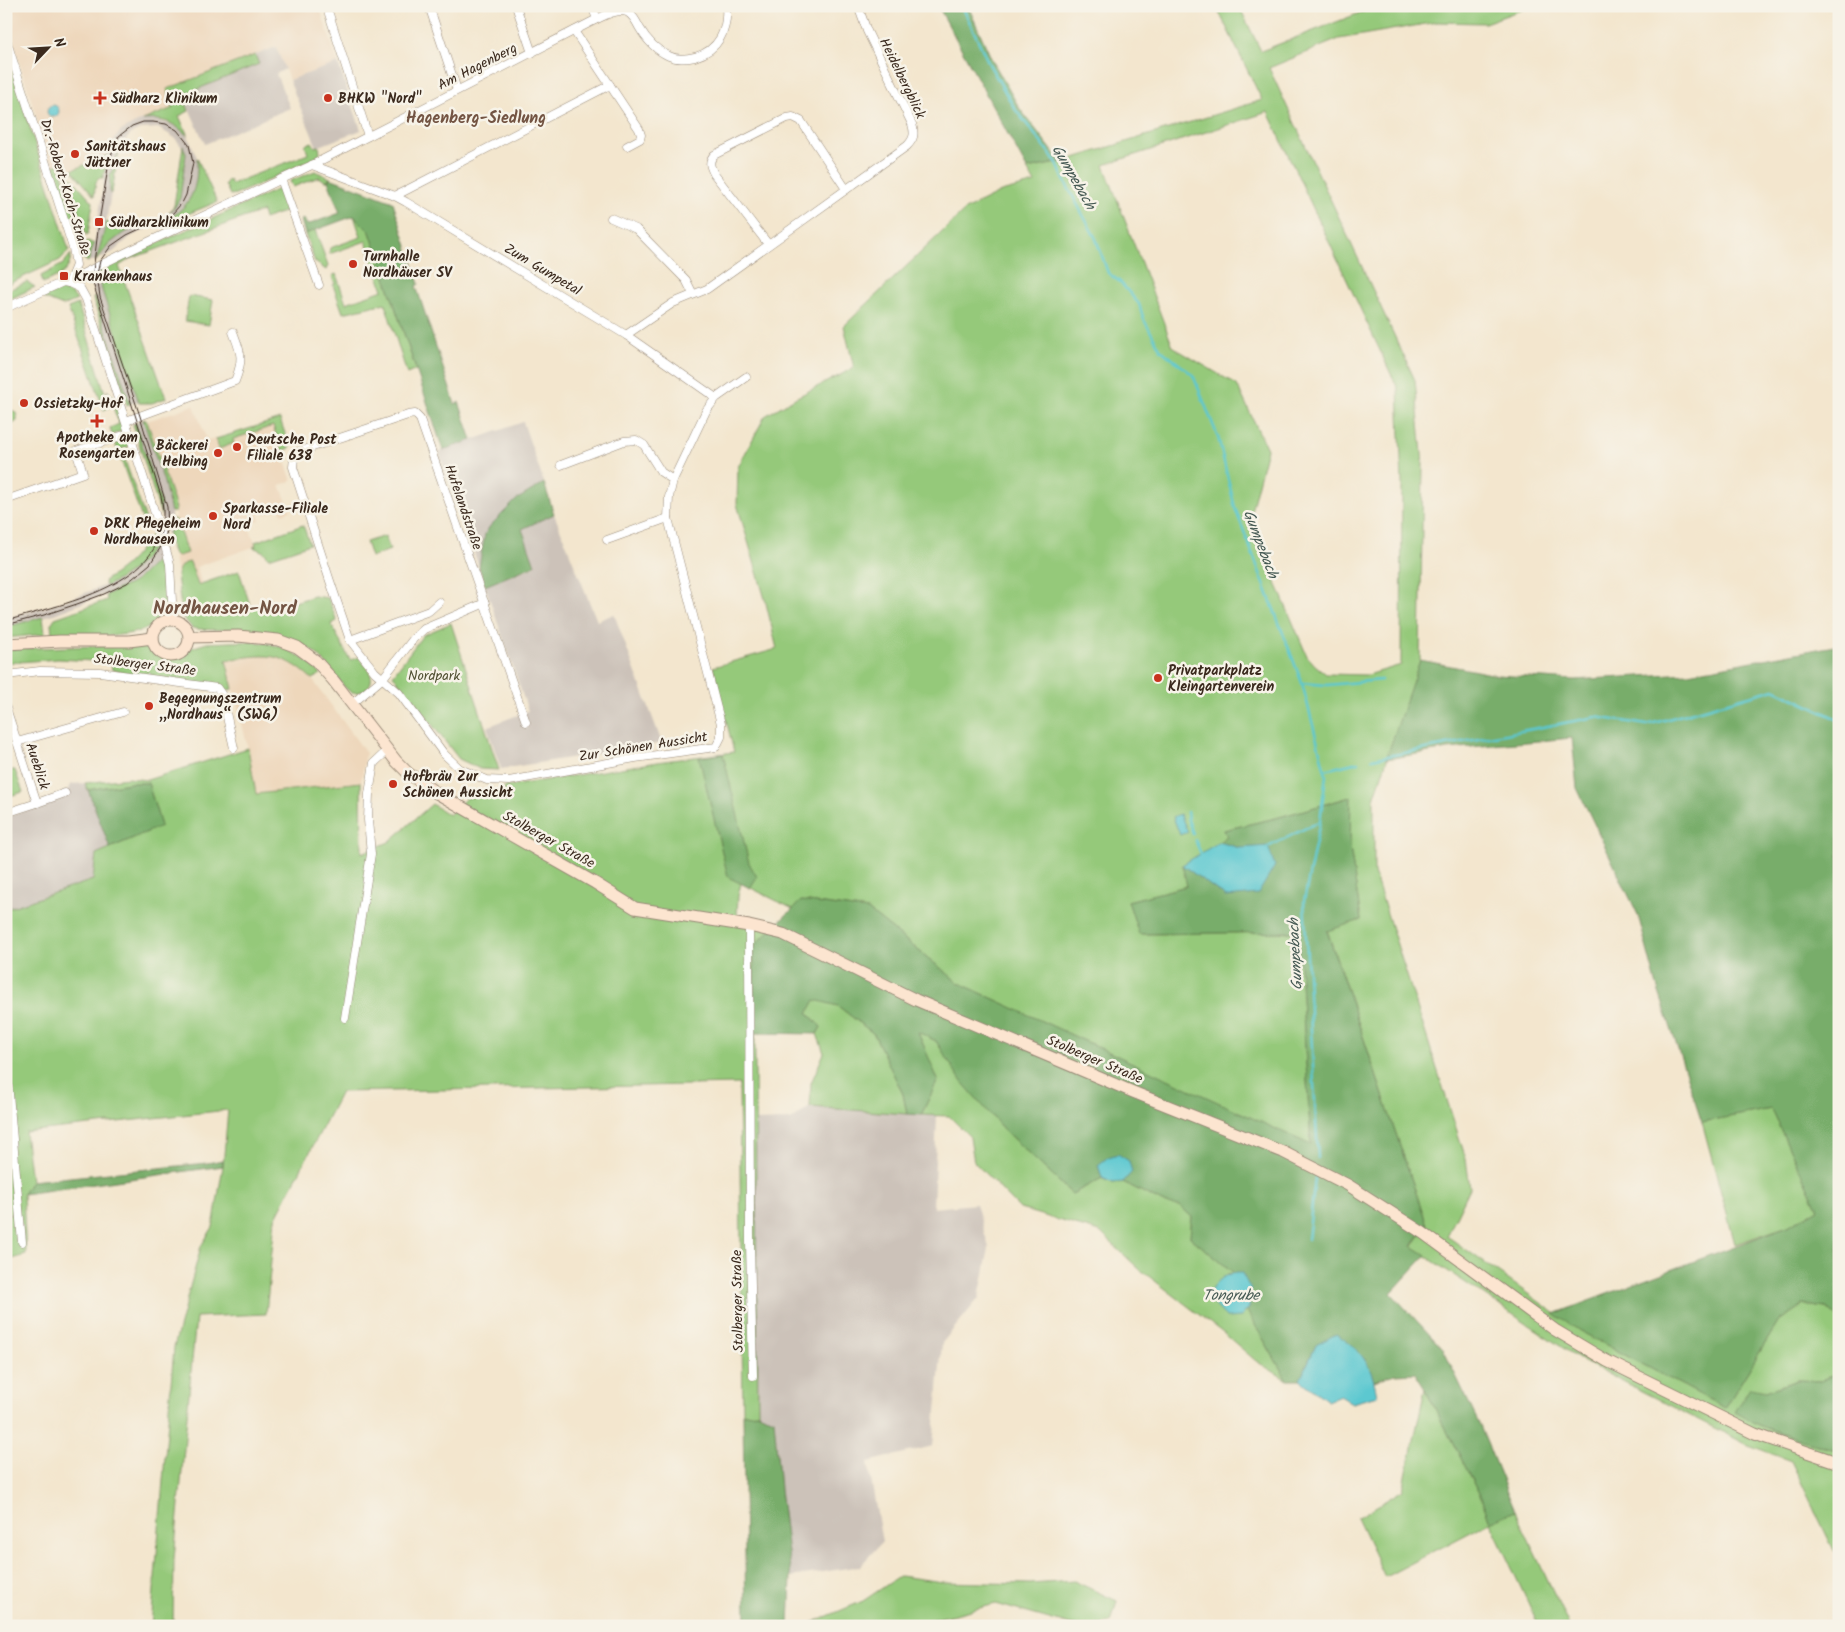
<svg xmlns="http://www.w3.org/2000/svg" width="1845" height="1632" font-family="Kalam,sans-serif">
<rect width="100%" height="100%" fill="#f7f3e8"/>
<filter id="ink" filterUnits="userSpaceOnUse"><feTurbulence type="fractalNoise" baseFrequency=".02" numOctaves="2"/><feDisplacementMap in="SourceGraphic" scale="10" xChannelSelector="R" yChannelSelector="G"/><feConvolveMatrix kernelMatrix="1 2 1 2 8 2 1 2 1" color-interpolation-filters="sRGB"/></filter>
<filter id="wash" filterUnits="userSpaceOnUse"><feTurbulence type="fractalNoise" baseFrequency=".0096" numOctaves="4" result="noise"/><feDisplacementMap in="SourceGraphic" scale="20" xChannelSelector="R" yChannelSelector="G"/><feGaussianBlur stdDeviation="1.12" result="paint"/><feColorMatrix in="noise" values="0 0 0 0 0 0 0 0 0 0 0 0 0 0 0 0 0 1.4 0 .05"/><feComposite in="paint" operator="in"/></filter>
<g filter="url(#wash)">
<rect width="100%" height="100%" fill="#f3e6ce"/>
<g fill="#eed7bb">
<polygon points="6,6 319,6 338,63 289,80 276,47 167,89 173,108 135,123 115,138 108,155 55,177 6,19"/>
<polygon points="194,405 207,441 216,439 219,449 233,440 273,425 292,481 280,485 291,511 282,514 280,509 266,514 258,514 260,520 248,524 256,546 196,567 202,584 198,585 190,562 179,568 177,575 174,555 178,556 187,553 176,520 175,509 147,421"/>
<polygon points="260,654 284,659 299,667 312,679 366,753 361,782 256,794 248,748 226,660"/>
</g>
<g fill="#ccc2b9">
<polygon points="276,47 285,69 276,74 290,108 205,144 183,95 258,64 255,55"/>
<polygon points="338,63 361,130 317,147 289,80"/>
<polygon points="154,119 176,126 188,136 197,158 197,172 195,189 188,204 180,212 172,217 130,237 113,252 99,259 109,244 122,234 168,214 175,207 183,146 182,147 175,138 167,133 158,128 141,129 133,132 124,141 115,157 111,193 103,240 96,261 88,261 95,240 108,155 115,138 121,131 135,123 143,120"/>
<polygon points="101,268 100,280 102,290 139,401 130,404 91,283 91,275"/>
<polygon points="143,419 164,482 171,510 171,519 168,537 161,515 160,500 135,422"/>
<polygon points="523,422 544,483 516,500 485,534 479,567 439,452"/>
<polygon points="554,514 597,621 614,614 662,743 501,769 487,727 528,711 485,586 535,566 522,529"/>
<polygon points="158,537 162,555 136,580 129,585 54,614 6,627 6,618 51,606 122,579 145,559"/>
<polygon points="85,783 110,848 96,854 93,880 6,909 6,817 61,798 72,784"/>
<polygon points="810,1107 937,1116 933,1208 976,1204 989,1248 979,1298 942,1343 933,1446 868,1462 882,1542 860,1566 791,1577 780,1489 774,1419 758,1413 754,1121 791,1120"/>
</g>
<g fill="#95c97a" stroke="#687a4c" fill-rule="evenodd">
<path d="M1216,6h23l22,45 117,-45h154l-47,17 -48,-1 -98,17 -70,29 146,312 8,84 -3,196 -46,139v74l92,286 4,29 -23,48 133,95 145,77 54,-87 24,-16 24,3 12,11v52l-18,10 -24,-1 -31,11 -8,34 81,27v109l-48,-100 -45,-17 -162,-82 -172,-115 15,-22 -100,-295 34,-10 -11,-73v-50l-74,21 -52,12 3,6 -40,50 -59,15 11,33 159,-2 13,214 -352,-163 -91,-73 -67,-9 -8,8 -52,-26 -3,13 -1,19 40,9 -23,22 4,467 -15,1 -4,-330 -398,8 -66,127 -9,95 -70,3 -22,242 -1,67h-22l23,-279 27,-101 12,-19 10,-61 5,-56 -203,22 6,49 -8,13 3,61 -20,6v-352l87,-29 3,-26 65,-28 -13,-43h-18l-42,7 -3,-7 43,-5 19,2 101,-32 8,46 105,-12 1,71 27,-11 43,-38 17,11 17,-17 39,-6 -1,-5 160,-26 70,-9 -21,-85 64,-18 -12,-50 -28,-95 1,-37 27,-51 30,-18 59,-30 -10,-42 121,-116 36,-18 34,-9 -8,-14 34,-7 201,-62zM1268,112l130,277 4,94 -1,182 -33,10 -42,-1 -11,-9 -8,-9 -58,-137 18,-70 -30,-64 -64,-38 -69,-182z"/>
<polygon points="6,52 69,250 60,260 6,285"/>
<path d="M255,55l4,9 -76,31 6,16 -10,5 9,20c-15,-14 -25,-18 -45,-16l30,-12 -6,-19z"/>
<polygon points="312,142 315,147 319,146 320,153 318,156 260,184 236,194 230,195 225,184 229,179 231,184 308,154 305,145"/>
<polygon points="183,146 186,154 180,198 175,207 168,214 174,206"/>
<polygon points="119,150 112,192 110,194 110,177"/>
<polygon points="108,155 103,178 99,178 96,182 94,196 72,170"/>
<path d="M197,158l20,44 -54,22 -1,-2c29,-14 36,-32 35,-64z"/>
<polygon points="59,164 82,237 76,242 52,166"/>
<polygon points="315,171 330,178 328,181 325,181 319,177 293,187 290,181"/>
<polygon points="70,176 93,202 88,234 86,235 68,177"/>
<polygon points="281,188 289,210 264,219 262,211 130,259 119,266 166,398 152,403 139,403 102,290 100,280 101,268"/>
<polygon points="354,216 370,232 416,370 407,374 385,303 343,313 333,285 335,284 332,276 336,274 346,303 383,290 366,241 329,254 330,248 361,237"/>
<polygon points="107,222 136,227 122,234 109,244 96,261"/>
<polygon points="315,230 328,265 326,270 315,262 305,234"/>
<polygon points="88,241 94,244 88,262 81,257 77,247"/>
<path d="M71,254c-1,20 -12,21 -28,29l-2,-7 22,-12z"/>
<polygon points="27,282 35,287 6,301 6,291"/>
<path d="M60,290c8,1 12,3 17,10l-14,6 -20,-8z"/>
<polygon points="189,296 213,300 209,325 185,321"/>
<polygon points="95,297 130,404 127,405 93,298"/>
<polygon points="78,304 109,407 104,410 68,308"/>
<polygon points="107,390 115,399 124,430 112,435 110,428 119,424"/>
<polygon points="6,409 14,411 17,415 17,421 10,426 6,426"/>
<polygon points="143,419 147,421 176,508 175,512 171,512 164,482"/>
<polygon points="280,419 290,448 282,451 273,426 233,439 234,443 219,449 216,439"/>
<polygon points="135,422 160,500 161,515 133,425"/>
<polygon points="127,439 130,446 121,449 147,523 144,524 115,443"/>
<polygon points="171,519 176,520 187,553 178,556 174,555 168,537"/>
<polygon points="303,525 310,544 269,558 264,552 253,547 256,546 255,542"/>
<path d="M156,531l2,6c-11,24 -28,38 -52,49l-2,-5c9,-6 19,-12 26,-20 10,-9 15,-22 26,-30z"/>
<polygon points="385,536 390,550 371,557 366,542"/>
<path d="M162,555c2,14 8,49 1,61 -17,27 -83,19 -111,18l-1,-10 4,-6 52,-18 -1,-5 30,-14z"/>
<path d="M190,562l8,23 41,-14 12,37 22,-8 3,8 38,-12 14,2 9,23 -6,3 19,36 9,-3c6,8 18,20 9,30 -5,5 -13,8 -20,3 -3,-2 -6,-6 -8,-9 -9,-11 -19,-26 -32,-33 -20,-11 -44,-16 -66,-18 -17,-1 -34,1 -50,-2l-10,-12 -5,-41c2,-8 5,-12 13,-13z"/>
<polygon points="43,617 45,634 6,638 6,627"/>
<polygon points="451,623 499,770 480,769 459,759 393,675 423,635"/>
<path d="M207,643c51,-2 76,-6 114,31l-9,5c-30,-28 -47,-25 -86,-19l7,29 -12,2 -109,-21 -1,-8 -53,-3 -52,4v-14l126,-4 14,2 21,12 18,-3 6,-8z"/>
<polygon points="6,770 15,770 23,792 6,797"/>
<polygon points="815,999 838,1006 874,1034 903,1094 907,1114 810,1107 811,1083 824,1053 817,1034 821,1027 808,1013"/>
<polygon points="917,1031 936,1041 963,1082 1004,1130 1072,1194 1102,1178 1113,1183 1123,1182 1166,1204 1180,1206 1192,1217 1190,1237 1234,1273 1227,1274 1241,1317 1247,1311 1287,1380 1256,1361 1227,1336 1138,1268 1100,1232 1020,1209 974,1162 970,1137 949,1116 921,1115 938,1080"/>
<polygon points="1771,1109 1818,1209 1788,1226 1735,1244 1702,1122"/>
<polygon points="1425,1389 1480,1495 1490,1521 1515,1511 1569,1626 1539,1626 1490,1522 1385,1577 1357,1518 1403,1490"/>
<polygon points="900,1576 943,1582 1030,1584 1074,1581 1117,1601 1111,1623 1094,1626 1074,1626 996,1604 930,1620 914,1626 804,1626 863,1601"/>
</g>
<g fill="#78ad6a" stroke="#5a6c44">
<polygon points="938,6 968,6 992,60 1020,109 1061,162 1027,169"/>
<polygon points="330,178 393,202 419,284 416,286 455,404 459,402 472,440 443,450 370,232 354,216 305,234 301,220 304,219 307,225 340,213 328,181"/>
<polygon points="544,483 554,514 522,529 535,565 485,586 479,567 485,534 490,526 516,500"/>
<polygon points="1839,639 1839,1319 1827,1308 1803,1305 1779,1321 1725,1408 1580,1331 1554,1314 1788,1226 1818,1209 1771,1109 1702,1122 1656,983 1638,915 1577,788 1572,738 1448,749 1386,759 1420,660 1497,675 1574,680 1688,673 1834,646"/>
<polygon points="723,754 749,863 757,877 750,888 728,877 699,757"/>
<polygon points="130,783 148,783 161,826 110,848 88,790"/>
<polygon points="1351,797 1350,847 1361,920 1327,931 1427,1225 1412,1246 1426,1255 1391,1293 1443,1349 1480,1426 1515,1511 1490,1522 1480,1495 1425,1389 1415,1373 1395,1374 1374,1381 1366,1360 1316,1345 1300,1380 1287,1380 1247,1311 1249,1308 1242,1274 1234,1273 1190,1237 1192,1217 1180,1206 1166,1204 1123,1182 1131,1172 1129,1161 1098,1165 1102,1178 1072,1194 1004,1130 962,1082 936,1041 918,1032 938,1080 921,1115 907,1114 903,1094 874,1034 838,1006 815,1000 808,1013 821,1027 817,1034 754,1033 754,946 801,901 868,910 959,983 1311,1145 1298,932 1139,934 1128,901 1187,886 1182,865 1226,897 1240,848 1219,842 1227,836 1224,830 1276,818"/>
<polygon points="223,1160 223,1166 23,1194 31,1181 207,1163"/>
<polygon points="1839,1371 1839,1452 1758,1425 1735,1412 1750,1388 1766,1391 1797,1380 1821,1381"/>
<polygon points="758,1413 774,1419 780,1489 791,1577 789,1626 746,1626 743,1414"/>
</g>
<g fill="#5bc8d0" stroke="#4b7977">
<circle cx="53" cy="111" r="6"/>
<polygon points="1180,814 1188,832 1180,835 1173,817"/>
<polygon points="1219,842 1240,848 1268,846 1275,866 1258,894 1226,897 1182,865"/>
<polygon points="1118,1154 1129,1161 1132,1172 1123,1182 1113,1183 1102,1178 1098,1165 1108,1157"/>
<path d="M1234,1273h8l9,17 -2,18 -8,9 -14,1 -17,-18v-9c7,-9 13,-16 24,-18z"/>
<path d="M1336,1334c26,16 36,31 41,62l-25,7 -12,-7 -12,5 -28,-21 16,-35z"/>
</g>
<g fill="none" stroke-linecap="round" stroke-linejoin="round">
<g stroke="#5bc8d0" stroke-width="2.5">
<polyline points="962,6 989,64 1015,109 1057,163 1063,178 1096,239 1108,273 1120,282 1139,304 1144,320 1161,350 1193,375 1218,437 1235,508 1302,683 1326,775 1320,821 1304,901 1318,1158"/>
<polyline points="1302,683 1327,685 1381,680"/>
<polyline points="1372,759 1596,717 1647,725 1774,689 1839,720"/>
<polyline points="1325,770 1358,762"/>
<polyline points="1187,812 1188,820 1193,834"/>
<polyline points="1195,840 1202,856"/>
<polyline points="1266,848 1320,821"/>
<polyline points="1308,1240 1315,1178"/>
</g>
</g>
</g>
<g filter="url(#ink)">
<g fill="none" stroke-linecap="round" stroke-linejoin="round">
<g stroke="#978876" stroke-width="9">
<g id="street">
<polyline points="429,6 457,90"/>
<polyline points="516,6 532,53"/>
<polyline points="592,6 597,19"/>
<polyline points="329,14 368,136"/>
<polyline points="574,31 639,129 641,135 640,139 627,146"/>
<polyline points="6,39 73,248 76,265 69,283"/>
<polyline points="312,165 395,196 406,202 626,335 716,398"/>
<polyline points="281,179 319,285"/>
<polyline points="395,196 610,85"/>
<polyline points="611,218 636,229 686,280 693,294"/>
<path d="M768,244l-54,-70c-4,-8 -6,-12 0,-19l73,-37 6,-1 8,4 45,68"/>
<polyline points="69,283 80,288 86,299 161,532 170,564 173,620"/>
<path d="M6,308l57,-26 6,1 13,-9 51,-25 179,-84 285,-146c8,-4 21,-11 30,-7 6,3 9,9 12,15 7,12 16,23 30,29 8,4 17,3 26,1 24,-7 33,-27 31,-51"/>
<path d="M626,335l47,-32 34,-14 200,-143c7,-7 8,-12 5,-22l-45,-93 -9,-25"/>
<path d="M126,421l109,-40c9,-23 6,-28 -2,-49"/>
<polyline points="561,465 624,441 636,440 644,445 661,472 673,480"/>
<polyline points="6,500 83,473 76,451 130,433"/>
<polyline points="607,540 668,518"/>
<polyline points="350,640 429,611 439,602"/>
<polyline points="6,675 40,671 100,672 217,688 222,695 234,748"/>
<polyline points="352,704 383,678 414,638 424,629 485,603"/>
<polyline points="6,708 37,803 6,813"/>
<polyline points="526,722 420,419 415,414 408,415 298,452 294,458 293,467 329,578 350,640 375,672 399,693 444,754 460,769 487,780 509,781 635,758 716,747 721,737 721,724 668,518 669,497 673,480 706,411 716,398 746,377"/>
<polyline points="17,742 123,712"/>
<polyline points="37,803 65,793"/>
<polyline points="749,926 750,1242 753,1376"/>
<polyline points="345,1018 371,854 368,820 369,794 374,763 388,750"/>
<polyline points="6,1060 22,1242"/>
</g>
</g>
<g stroke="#978876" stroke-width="13">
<g id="secondary">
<circle cx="171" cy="638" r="18"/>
<polyline points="189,637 238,636 278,640 297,647 316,661 333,680 396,761 408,773 435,792 595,883 635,908 749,926 783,934 916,1000 1133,1092 1283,1152 1348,1185 1423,1233 1555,1330 1607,1361 1755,1434 1839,1463"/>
<polyline points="6,644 60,641 129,641 153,638"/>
</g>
</g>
<use href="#street" stroke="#fff" stroke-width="8"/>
<use href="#secondary" stroke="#fce5d0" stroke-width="11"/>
<path stroke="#3b2a1e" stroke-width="1" d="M6,621c61,-19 174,-38 155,-125l-69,-216 7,-58 9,-54 6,-23 5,-9 13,-10 11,-4h10l13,2 11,6 12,15 4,18 -7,32 -4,8 -10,11 -45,21 -16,11 -11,15 -3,13 3,23 40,119 27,91 1,20 -4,15 -14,22 -23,19 -23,11 -27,10 -33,11 -38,10"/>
</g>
</g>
<g fill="#c8321e" stroke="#f7f3e8" stroke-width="2">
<path d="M97.5 90.5h5v5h5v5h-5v5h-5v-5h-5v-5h5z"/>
<circle cx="328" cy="98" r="5"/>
<circle cx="75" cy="154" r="5"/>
<rect x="94" y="217" width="10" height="10" rx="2.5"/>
<circle cx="353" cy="264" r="5"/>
<rect x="59" y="271" width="10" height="10" rx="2.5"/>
<circle cx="24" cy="403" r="5"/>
<path d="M94.5 413.5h5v5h5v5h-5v5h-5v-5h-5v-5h5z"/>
<circle cx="237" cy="447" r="5"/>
<circle cx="218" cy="453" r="5"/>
<circle cx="213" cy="516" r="5"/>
<circle cx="94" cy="531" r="5"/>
<circle cx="1158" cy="678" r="5"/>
<circle cx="149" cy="706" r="5"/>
<circle cx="393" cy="784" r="5"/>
</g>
<g text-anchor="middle" stroke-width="5" stroke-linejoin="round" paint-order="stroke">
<g font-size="14" fill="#3b2a1e" stroke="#f7f3e8">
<text transform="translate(477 66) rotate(-27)" y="5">Am Hagenberg</text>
<text transform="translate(903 78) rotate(64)" y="5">Heidelbergblick</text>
<text transform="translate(66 187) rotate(73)" y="5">Dr.-Robert-Koch-Straße</text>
<text transform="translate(543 269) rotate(31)" y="5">Zum Gumpetal</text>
<text transform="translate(464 507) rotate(71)" y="5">Hufelandstraße</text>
<text transform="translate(145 664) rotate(7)" y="5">Stolberger Straße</text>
<text transform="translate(643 746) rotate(-9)" y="5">Zur Schönen Aussicht</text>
<text transform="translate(38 766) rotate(72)" y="5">Aueblick</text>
<text transform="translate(549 839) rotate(29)" y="5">Stolberger Straße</text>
<text transform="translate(1095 1059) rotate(23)" y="5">Stolberger Straße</text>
<text transform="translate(737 1301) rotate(-91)" y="5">Stolberger Straße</text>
</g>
<g font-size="14" font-weight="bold" fill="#3b2a1e" stroke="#f7f3e8" text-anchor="start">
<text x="111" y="103">Südharz Klinikum</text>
<text x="338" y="103">BHKW "Nord"</text>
<text x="85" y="151">Sanitätshaus<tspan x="85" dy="16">Jüttner</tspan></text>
<text x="109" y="227">Südharzklinikum</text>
<text x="363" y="261">Turnhalle<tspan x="363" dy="16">Nordhäuser SV</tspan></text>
<text x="74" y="281">Krankenhaus</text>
<text x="34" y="408">Ossietzky-Hof</text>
<text x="97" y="442" text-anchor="middle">Apotheke am<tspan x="97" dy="16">Rosengarten</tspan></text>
<text x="247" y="444">Deutsche Post<tspan x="247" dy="16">Filiale 638</tspan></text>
<text x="208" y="450" text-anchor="end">Bäckerei<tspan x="208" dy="16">Helbing</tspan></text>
<text x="223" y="513">Sparkasse-Filiale<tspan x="223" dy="16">Nord</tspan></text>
<text x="104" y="528">DRK Pflegeheim<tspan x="104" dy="16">Nordhausen</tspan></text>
<text x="1168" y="675">Privatparkplatz<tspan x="1168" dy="16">Kleingartenverein</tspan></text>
<text x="159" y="703">Begegnungszentrum<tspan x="159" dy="16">„Nordhaus“ (SWG)</tspan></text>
<text x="403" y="781">Hofbräu Zur<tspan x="403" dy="16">Schönen Aussicht</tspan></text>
</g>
<g font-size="14" fill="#525235" stroke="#f7f3e8">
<text x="434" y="680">Nordpark</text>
</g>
<g font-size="15" font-style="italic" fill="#455953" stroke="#f7f3e8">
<text transform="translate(1074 177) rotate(60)" y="5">Gumpebach</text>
<text transform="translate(1261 544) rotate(69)" y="5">Gumpebach</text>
<text transform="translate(1295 954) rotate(-93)" y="5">Gumpebach</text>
<text x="1231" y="1300">Tongrube</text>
</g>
<g font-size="16" font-weight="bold" fill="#735443" stroke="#f7f3e8">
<text x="476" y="123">Hagenberg-Siedlung</text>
</g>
<g font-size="19" font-weight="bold" fill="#735443" stroke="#f7f3e8">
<text x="225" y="614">Nordhausen-Nord</text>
</g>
</g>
<rect width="1845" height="1632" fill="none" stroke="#f7f3e8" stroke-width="25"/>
<g transform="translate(48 48) rotate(65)" stroke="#f7f3e8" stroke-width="4" paint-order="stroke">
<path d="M0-4L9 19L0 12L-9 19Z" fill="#3b2a1e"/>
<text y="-8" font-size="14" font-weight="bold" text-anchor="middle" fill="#3b2a1e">N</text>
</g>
</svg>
